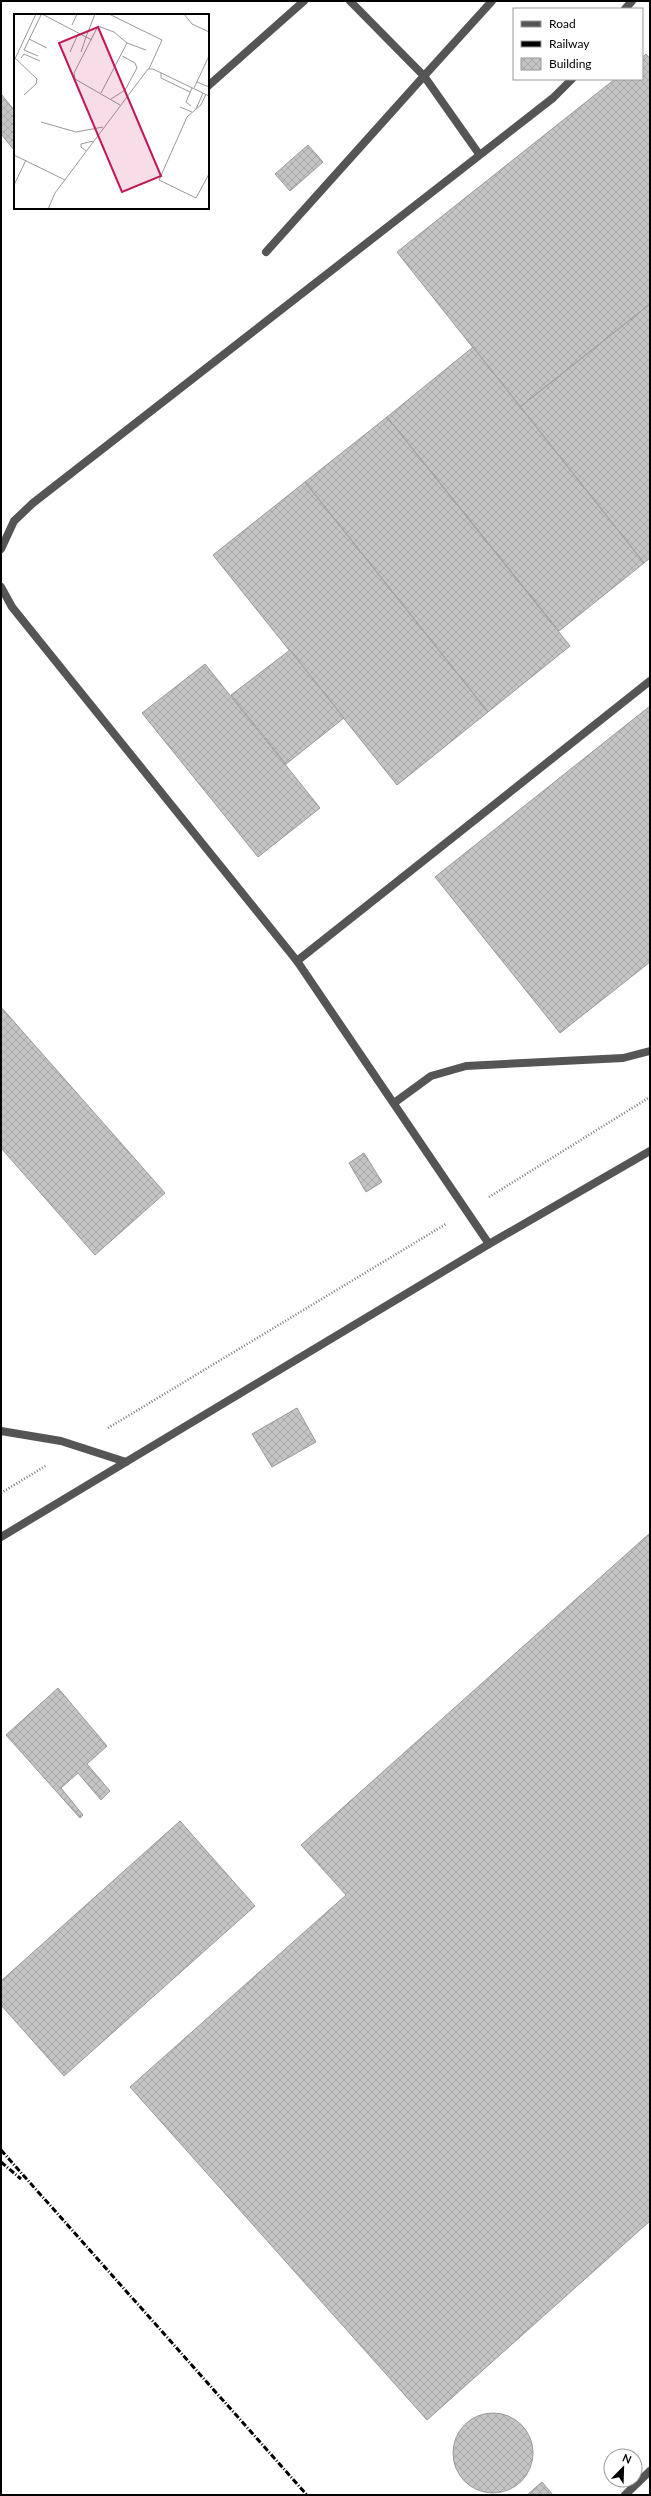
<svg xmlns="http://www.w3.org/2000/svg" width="651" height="2496" font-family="Lato,sans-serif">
<defs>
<pattern id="building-cross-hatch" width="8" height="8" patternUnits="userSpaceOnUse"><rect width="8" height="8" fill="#c4c4c4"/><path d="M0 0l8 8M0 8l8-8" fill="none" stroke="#a7a7a7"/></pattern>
</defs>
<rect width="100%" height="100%" fill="#fff"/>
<g fill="url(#building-cross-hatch)" stroke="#999">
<polygon points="646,54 650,59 650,304 520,407 397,252 615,79 642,79 642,58"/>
<polygon points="1,94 15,111 15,151 1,134"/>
<polygon points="308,145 323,162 290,191 275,174"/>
<polygon points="650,304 650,558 644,563 520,407"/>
<polygon points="473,347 644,563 559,631 387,417"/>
<polygon points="387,417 570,646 488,712 305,482"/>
<polygon points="305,482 488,712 397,785 213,555"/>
<polygon points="290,650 344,718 286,764 231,695"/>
<polygon points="205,664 320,808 258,857 142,713"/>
<polygon points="650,706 650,962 560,1033 435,877"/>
<polygon points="1,1007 165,1193 95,1255 1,1148"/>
<polygon points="364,1153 382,1182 366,1192 349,1163"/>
<polygon points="297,1408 316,1442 272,1467 252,1434"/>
<polygon points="650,1533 650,2221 427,2420 130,2087 346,1895 301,1845"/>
<polygon points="58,1688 107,1746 87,1764 110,1791 101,1800 78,1773 61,1788 83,1815 80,1818 6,1735"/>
<polygon points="180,1821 255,1906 64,2076 1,2005 1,1981"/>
<circle cx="493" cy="2453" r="40"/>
<polygon points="542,2482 553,2495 527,2495"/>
</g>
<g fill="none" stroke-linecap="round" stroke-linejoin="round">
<g stroke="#777" stroke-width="2.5" stroke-dasharray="1 2" stroke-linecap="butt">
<polyline points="489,1197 650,1097"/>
<polyline points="108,1428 446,1224"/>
<polyline points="1,1493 47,1465"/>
</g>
<g stroke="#555" stroke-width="8">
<polyline points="625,9 632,1"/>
<polyline points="208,86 304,1"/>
<polyline points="479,154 424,76 492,1"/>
<polyline points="266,252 424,76 350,1"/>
<polyline points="1,549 14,521 33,503 553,98 572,79"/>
<polyline points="1,587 12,607 297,961 489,1244"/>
<polyline points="297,961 650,681"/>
<polyline points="394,1103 431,1076 466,1066 623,1058 650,1051"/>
<polyline points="1,1431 61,1441 126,1462"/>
<polyline points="625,2495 650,2471"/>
</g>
<polyline stroke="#555" stroke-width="8" points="1,1537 489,1244 650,1151"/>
<g stroke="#000" stroke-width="3" stroke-dasharray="6 2 1 2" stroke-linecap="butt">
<polyline points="1,2150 307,2495"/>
<polyline points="1,2162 21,2179"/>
</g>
</g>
<g transform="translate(14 14)">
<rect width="195" height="195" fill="#fff"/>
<path fill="none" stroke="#999" stroke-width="1" d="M28,0l44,23 -5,15M95,0l53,26 -13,29M170,0l8,10 17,8M58,11l5,-11M15,25l18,9M78,26l-6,-3 9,-23M56,38l8,-18M24,42l-14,-6 17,-35M1,44l22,21 -1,5 -12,11M7,44l3,-4 16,7M0,47l22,-47M147,59v5l29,14M183,68l12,5M180,74l15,-32M87,79l26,-50M189,79l-7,16 5,-4 5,-11M97,85l14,-9 12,-22 -2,-5 -13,-7M106,91l-45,-26 -1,-6 24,-47 16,6 13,11 19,7M177,92l-5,-4 6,-14M166,93l12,5M182,95l-9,8 -28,63 37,18 13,-24M27,108l35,10 27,-5M72,137l-5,-4v-3l12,-3M0,141l51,25M0,171l12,-25M34,195l7,-16 93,-124h5l56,27"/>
<path fill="#c2185b" fill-opacity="0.15" stroke="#c2185b" stroke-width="2" d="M84,13l63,149 -39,16 -63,-149z"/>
<rect width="195" height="195" fill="none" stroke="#000" stroke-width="2"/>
</g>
<rect width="651" height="2496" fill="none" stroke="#000000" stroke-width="4"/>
<rect x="513" y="8" width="130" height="72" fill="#ffffff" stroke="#999999"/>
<rect x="521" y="21" width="20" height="6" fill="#555555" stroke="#999999"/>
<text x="549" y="28" font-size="12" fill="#000000">Road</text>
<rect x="521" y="41" width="20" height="6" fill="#000000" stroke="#999999"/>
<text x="549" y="48" font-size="12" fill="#000000">Railway</text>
<rect x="521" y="58" width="20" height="12" fill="url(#building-cross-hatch)" stroke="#999999"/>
<text x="549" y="68" font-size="12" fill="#000000">Building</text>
<g transform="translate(623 2468) rotate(23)"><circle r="19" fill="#ffffff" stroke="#999999"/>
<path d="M0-3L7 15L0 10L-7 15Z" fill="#000000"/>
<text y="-6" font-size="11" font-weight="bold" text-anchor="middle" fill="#000000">N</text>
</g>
</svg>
